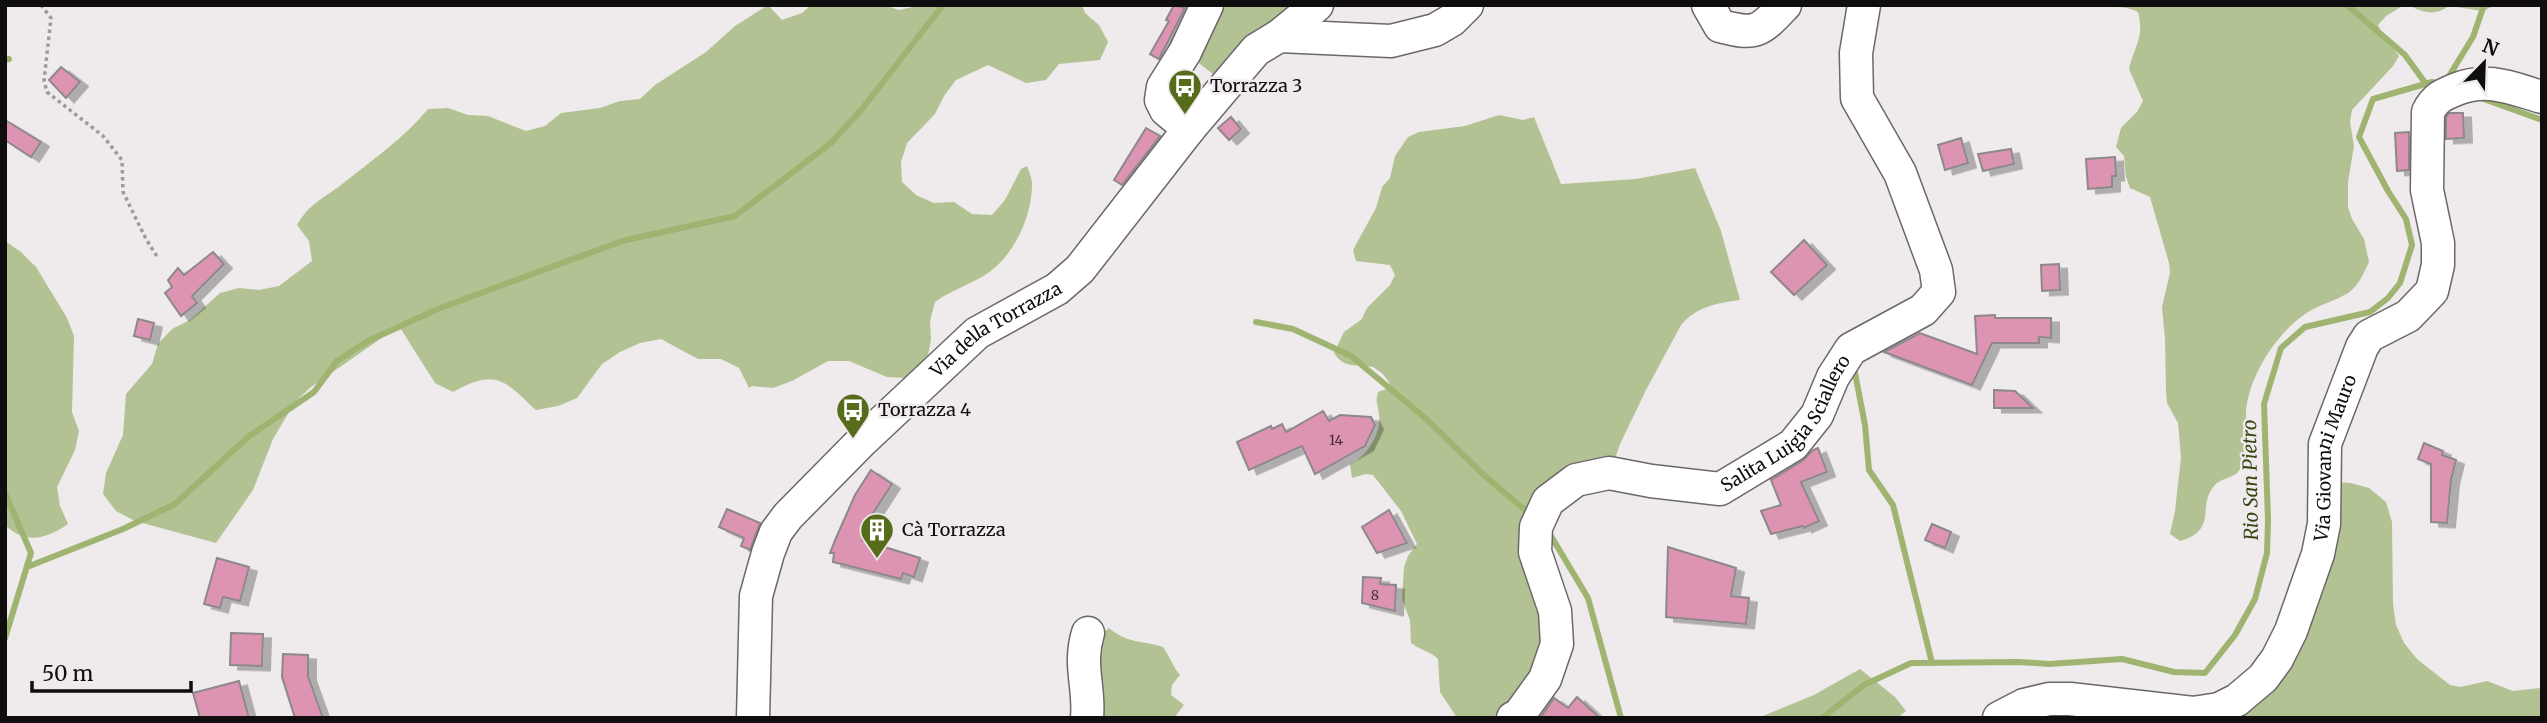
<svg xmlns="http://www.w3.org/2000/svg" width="2547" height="723" font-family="Merriweather,serif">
<defs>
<filter id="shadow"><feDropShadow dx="8" dy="4.5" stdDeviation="0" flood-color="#0004"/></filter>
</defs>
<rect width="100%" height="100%" fill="#efeaec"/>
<g fill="#b2c292">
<path d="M768,5l14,15 20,-7 9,-8h73l15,5 23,-5h160l3,8 14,12 9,17 -8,18 -41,4 -13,16 -20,3 -38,-18 -32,15 -12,16 -9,18 -28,29 -6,19 1,20 14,13 18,8 20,-1 18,12 20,1 13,-15 16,-31 6,-3c2,6 6,14 5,21 -1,31 -18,68 -44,86 -16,11 -37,17 -53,29l-5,19 1,19 -3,15 -21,23 -20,-1 -38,-16h-21l-36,20 -19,7 -21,-2 -3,2 -10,-20 -18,-9h-23l-37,-20 -21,4 -20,9 -18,12 -25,34 -19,8 -22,4c-32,-30 -40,-42 -83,-18l-18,-9 -36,-57 -88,61 -16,15 -22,37 -20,51 -37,53 -81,-22 -19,-10 -13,-17 3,-21 17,-38 3,-41 26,-30 6,-20 14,-15 18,-9 30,-27 19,-5 20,2 20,-4 33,-25 -3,-20 -12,-16c13,-22 24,-25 44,-40 30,-24 62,-46 87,-76l20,-1 20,7 20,1 38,15 19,-5 16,-13 39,-5 20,-7 20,-2 15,-14 51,-33 29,-26z"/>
<polygon points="1219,5 1306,5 1231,58 1213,74 1191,57"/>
<path d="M2093,5h311l-18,11 -8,9 5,10 16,21 -6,10 -41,44 -2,12 4,24 -6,36v25l4,12 12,20 5,23c-5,10 -10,24 -21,31 -13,8 -30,12 -43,21 -29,20 -57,63 -59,99 0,14 3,29 4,43 -4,5 -9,13 -14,18 -6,4 -15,5 -20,10 -21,20 4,46 -36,57l-10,-7 5,-23 6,-54 -3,-34 -11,-20 -1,-11 -1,-53 -3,-32 8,-34 -1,-10 -19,-66 -20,-9 -4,-11 -2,-21 -8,-9 5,-19 16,-16 6,-11 -14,-32c5,-23 16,-31 9,-57 -15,-8 -29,-3 -45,-7z"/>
<path d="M2407,5h89l-13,6 -34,-5c-16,11 -25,6 -42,-1z"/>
<path d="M1499,115l24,5 11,-3 27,67 75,-5 59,-11 26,63 19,69c-23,3 -44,7 -59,25l-35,65 -26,54 -8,24 -73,27 11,159 -49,64h-44l-17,-26 -2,-33c-8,-8 -18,-9 -27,-16l-1,-23 -8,-21 2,-32 4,-11 9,-12 -16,-33 -28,-36 -7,-1 -14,4 -2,-14c16,-6 32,-31 29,-50 -1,-10 -4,-10 -1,-22l11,-4v-6l-7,-9 -9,-6c-17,-3 -29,2 -39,-14l10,-21 18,-13 5,-11 23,-23 5,-10 -5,-10 -34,-4 -3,-11 23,-42 6,-21 8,-9 5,-22 13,-19 11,-5 46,-6z"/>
<path d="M5,241l16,11 15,15 31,51 7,18 -2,76 7,19 -4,19 -18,37 3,19 8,18c-22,15 -42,21 -63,1z"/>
<polygon points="2337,482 2351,483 2369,488 2386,502 2392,522 2393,604 2396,625 2404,643 2417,659 2450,685 2460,687 2487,681 2513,691 2540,688 2542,689 2542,718 2235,718 2259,695"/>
<path d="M1109,628c19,16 32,12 54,19 7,10 10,20 17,28l-8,10 -1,10 13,10 -10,13h-79l1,-80z"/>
<polygon points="1860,669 1895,697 1906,711 1897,718 1758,718 1814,695"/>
</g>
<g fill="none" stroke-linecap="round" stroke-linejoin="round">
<g stroke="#9eb470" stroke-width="6">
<polyline points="2347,5 2405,55 2426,84"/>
<polyline points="5,60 9,59"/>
<polyline points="2446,81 2473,37 2484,5"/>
<polyline points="2478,97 2542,120"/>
<polyline points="1256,322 1293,329 1351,356 1424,417 1486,477 1530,514"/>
<polyline points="1855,373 1865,425 1869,470 1893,505 1932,663"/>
<polyline points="5,493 31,553 5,638"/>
<polyline points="1548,531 1588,598 1621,718"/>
<polyline points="27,567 123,529 175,504 248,437 314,392 337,361 368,341 440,308 622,241 735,216 831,143 862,109 943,5"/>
<polyline points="1822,718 1864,685 1911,663 2019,662 2049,664 2122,659 2174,672 2205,673 2235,635 2255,599 2267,553 2268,520 2264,404 2281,348 2305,327 2370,312 2388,298 2400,283 2412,245 2406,219 2388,191 2359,137 2373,99 2432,82 2441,84"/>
</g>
</g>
<g fill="#dc94b2" stroke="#8d888a" stroke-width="2" filter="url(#shadow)">
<polygon points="1174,5 1185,8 1159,59 1150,54 1169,21 1166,20"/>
<polygon points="61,67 80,82 66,98 49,80"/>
<polygon points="2449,113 2463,113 2464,138 2446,139 2446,117"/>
<polygon points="1231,117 1241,129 1229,140 1218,128"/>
<polygon points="5,120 41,142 31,157 5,140"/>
<polygon points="1146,128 1160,136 1122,185 1114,180"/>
<polygon points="2409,132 2409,170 2397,171 2395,133"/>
<polygon points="1961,138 1968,163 1945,170 1938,145"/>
<polygon points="2011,149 2014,164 1983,171 1978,154"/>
<polygon points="2115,157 2116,176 2112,176 2112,187 2088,189 2086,159"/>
<polygon points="1804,240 1827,265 1794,295 1771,272"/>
<polygon points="213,252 224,264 192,296 197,303 181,316 165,293 172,287 168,280 178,268 184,275"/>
<polygon points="2059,264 2060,290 2042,291 2041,265"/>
<polygon points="1995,315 1995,318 2051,318 2051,338 2039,337 2039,343 1992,343 1972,385 1884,352 1920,333 1977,354 1975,316"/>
<polygon points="138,319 154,323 150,340 134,336"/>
<polygon points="1994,390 2015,391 2033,408 1994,408"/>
<polygon points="1323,411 1329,421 1340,415 1371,417 1375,425 1365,446 1315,474 1302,446 1249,470 1237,442 1271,426 1272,429 1282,424 1286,432"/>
<polygon points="2424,443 2443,451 2442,455 2456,460 2451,480 2447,523 2431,522 2431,464 2418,459"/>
<polygon points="1818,448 1827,472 1801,482 1819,521 1804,528 1803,526 1771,534 1761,511 1781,505 1771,480 1802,461 1813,450"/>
<polygon points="871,470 892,484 864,527 867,528 862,540 920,558 914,577 903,573 901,579 833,562 834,553 830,553 836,538 855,495"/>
<polygon points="727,509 760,523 750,550 741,546 744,538 719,527"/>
<polygon points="1389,510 1407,543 1377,553 1362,527"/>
<polygon points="1932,524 1951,532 1945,548 1925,540"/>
<polygon points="1668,547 1736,568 1731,596 1749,598 1746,624 1666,617"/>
<polygon points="217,558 249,567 240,601 223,597 220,608 204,604"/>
<polygon points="1363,577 1381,578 1380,584 1396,585 1395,611 1362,603"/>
<polygon points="231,633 263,634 262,666 230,665"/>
<polygon points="283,654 308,655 308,676 323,718 295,718 282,677"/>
<polygon points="239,681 249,718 200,718 193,693"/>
<polygon points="1577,697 1600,718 1540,718 1554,698 1568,708"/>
</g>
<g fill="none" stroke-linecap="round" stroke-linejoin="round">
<g stroke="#6c6769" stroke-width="35">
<g id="minor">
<path d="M1708,5l12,21c37,10 40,5 65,-21"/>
<polyline points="1279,36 1391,41 1435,30 1452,20 1467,5"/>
<polyline points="1189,129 1166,110 1161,100 1163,87 1185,52 1207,5"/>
<path id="s1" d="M753,718l3,-122 12,-43 8,-21 12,-16 74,-75 115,-108 80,-44 23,-20 109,-140 67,-79 23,-14 38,-31"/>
<path d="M1087,718c3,-31 -9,-53 1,-85"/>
<path id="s2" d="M1513,718l6,-3 26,-36 12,-35 -2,-33 -20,-59 1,-25 12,-26 28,-21 33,-7 42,8 69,8 73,-44 24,-30 16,-38 18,-28 72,-39 16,-18 -3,-22 -36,-97 -43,-75 -1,-45 8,-48"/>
<path id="s3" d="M1999,718l25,-13 25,-6h21l123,14 26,-4 18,-9 26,-22 14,-19 14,-28 27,-77 6,-30 1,-80 37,-97 7,-11 39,-20 24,-25 6,-26v-22l-11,-53 1,-78c7,-14 14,-17 29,-23 31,-12 54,-1 85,8"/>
</g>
</g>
<polyline stroke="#9f9b9d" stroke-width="3.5" stroke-dasharray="3.5 3.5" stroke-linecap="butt" points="41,5 51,18 44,81 47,92 103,136 122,160 123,192 146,239 158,258"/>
<use href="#minor" stroke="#fff" stroke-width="32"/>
</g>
<defs>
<g id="bus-pin" transform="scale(1.75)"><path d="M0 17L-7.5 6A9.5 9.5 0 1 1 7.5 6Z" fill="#576c1b" stroke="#efeaec"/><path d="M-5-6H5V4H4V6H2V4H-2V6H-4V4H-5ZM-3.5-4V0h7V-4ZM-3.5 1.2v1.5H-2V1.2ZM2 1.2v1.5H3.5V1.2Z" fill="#fff"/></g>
<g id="building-pin" transform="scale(1.75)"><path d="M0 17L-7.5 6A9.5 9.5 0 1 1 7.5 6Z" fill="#576c1b" stroke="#efeaec"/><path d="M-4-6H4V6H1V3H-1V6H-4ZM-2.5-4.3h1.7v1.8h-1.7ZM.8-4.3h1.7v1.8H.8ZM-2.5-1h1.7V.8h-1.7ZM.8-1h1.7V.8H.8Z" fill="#fff"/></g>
</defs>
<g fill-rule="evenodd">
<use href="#bus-pin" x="1185" y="86"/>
<use href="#bus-pin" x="853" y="410"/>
<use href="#building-pin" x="877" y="530"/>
</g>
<g text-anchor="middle" stroke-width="5" stroke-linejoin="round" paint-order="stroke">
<g font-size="14" fill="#422f37">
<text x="1336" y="445">14</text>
<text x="1375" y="600">8</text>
</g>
<g font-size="18" fill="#0f0d0e" stroke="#efeaec" text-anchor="start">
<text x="1210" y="92">Torrazza 3</text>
<text x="878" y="416">Torrazza 4</text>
<text x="902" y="536">Cà Torrazza</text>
</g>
<g font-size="18" fill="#0f0d0e" stroke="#efeaec">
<text dy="6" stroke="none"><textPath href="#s1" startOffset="490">Via della Torrazza</textPath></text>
<text dy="6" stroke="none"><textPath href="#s2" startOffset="514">Salita Luigia Sciallero</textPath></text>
<text dy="6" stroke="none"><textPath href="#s3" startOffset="514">Via Giovanni Mauro</textPath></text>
</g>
<g font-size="19" font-style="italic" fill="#384614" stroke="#efeaec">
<text transform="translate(2250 480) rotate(-91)" y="7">Rio San Pietro</text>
</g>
</g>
<rect width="2547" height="723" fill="none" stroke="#0f0d0e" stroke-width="14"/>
<g transform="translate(2484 63) rotate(23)" stroke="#efeaec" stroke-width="5" paint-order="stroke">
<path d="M0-5L12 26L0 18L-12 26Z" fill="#0f0d0e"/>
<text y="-10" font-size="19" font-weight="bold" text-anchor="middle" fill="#0f0d0e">N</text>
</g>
<path d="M32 681v10h159v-10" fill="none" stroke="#0f0d0e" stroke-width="3.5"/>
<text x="42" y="681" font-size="21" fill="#0f0d0e" stroke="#efeaec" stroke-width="5" paint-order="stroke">50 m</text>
</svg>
